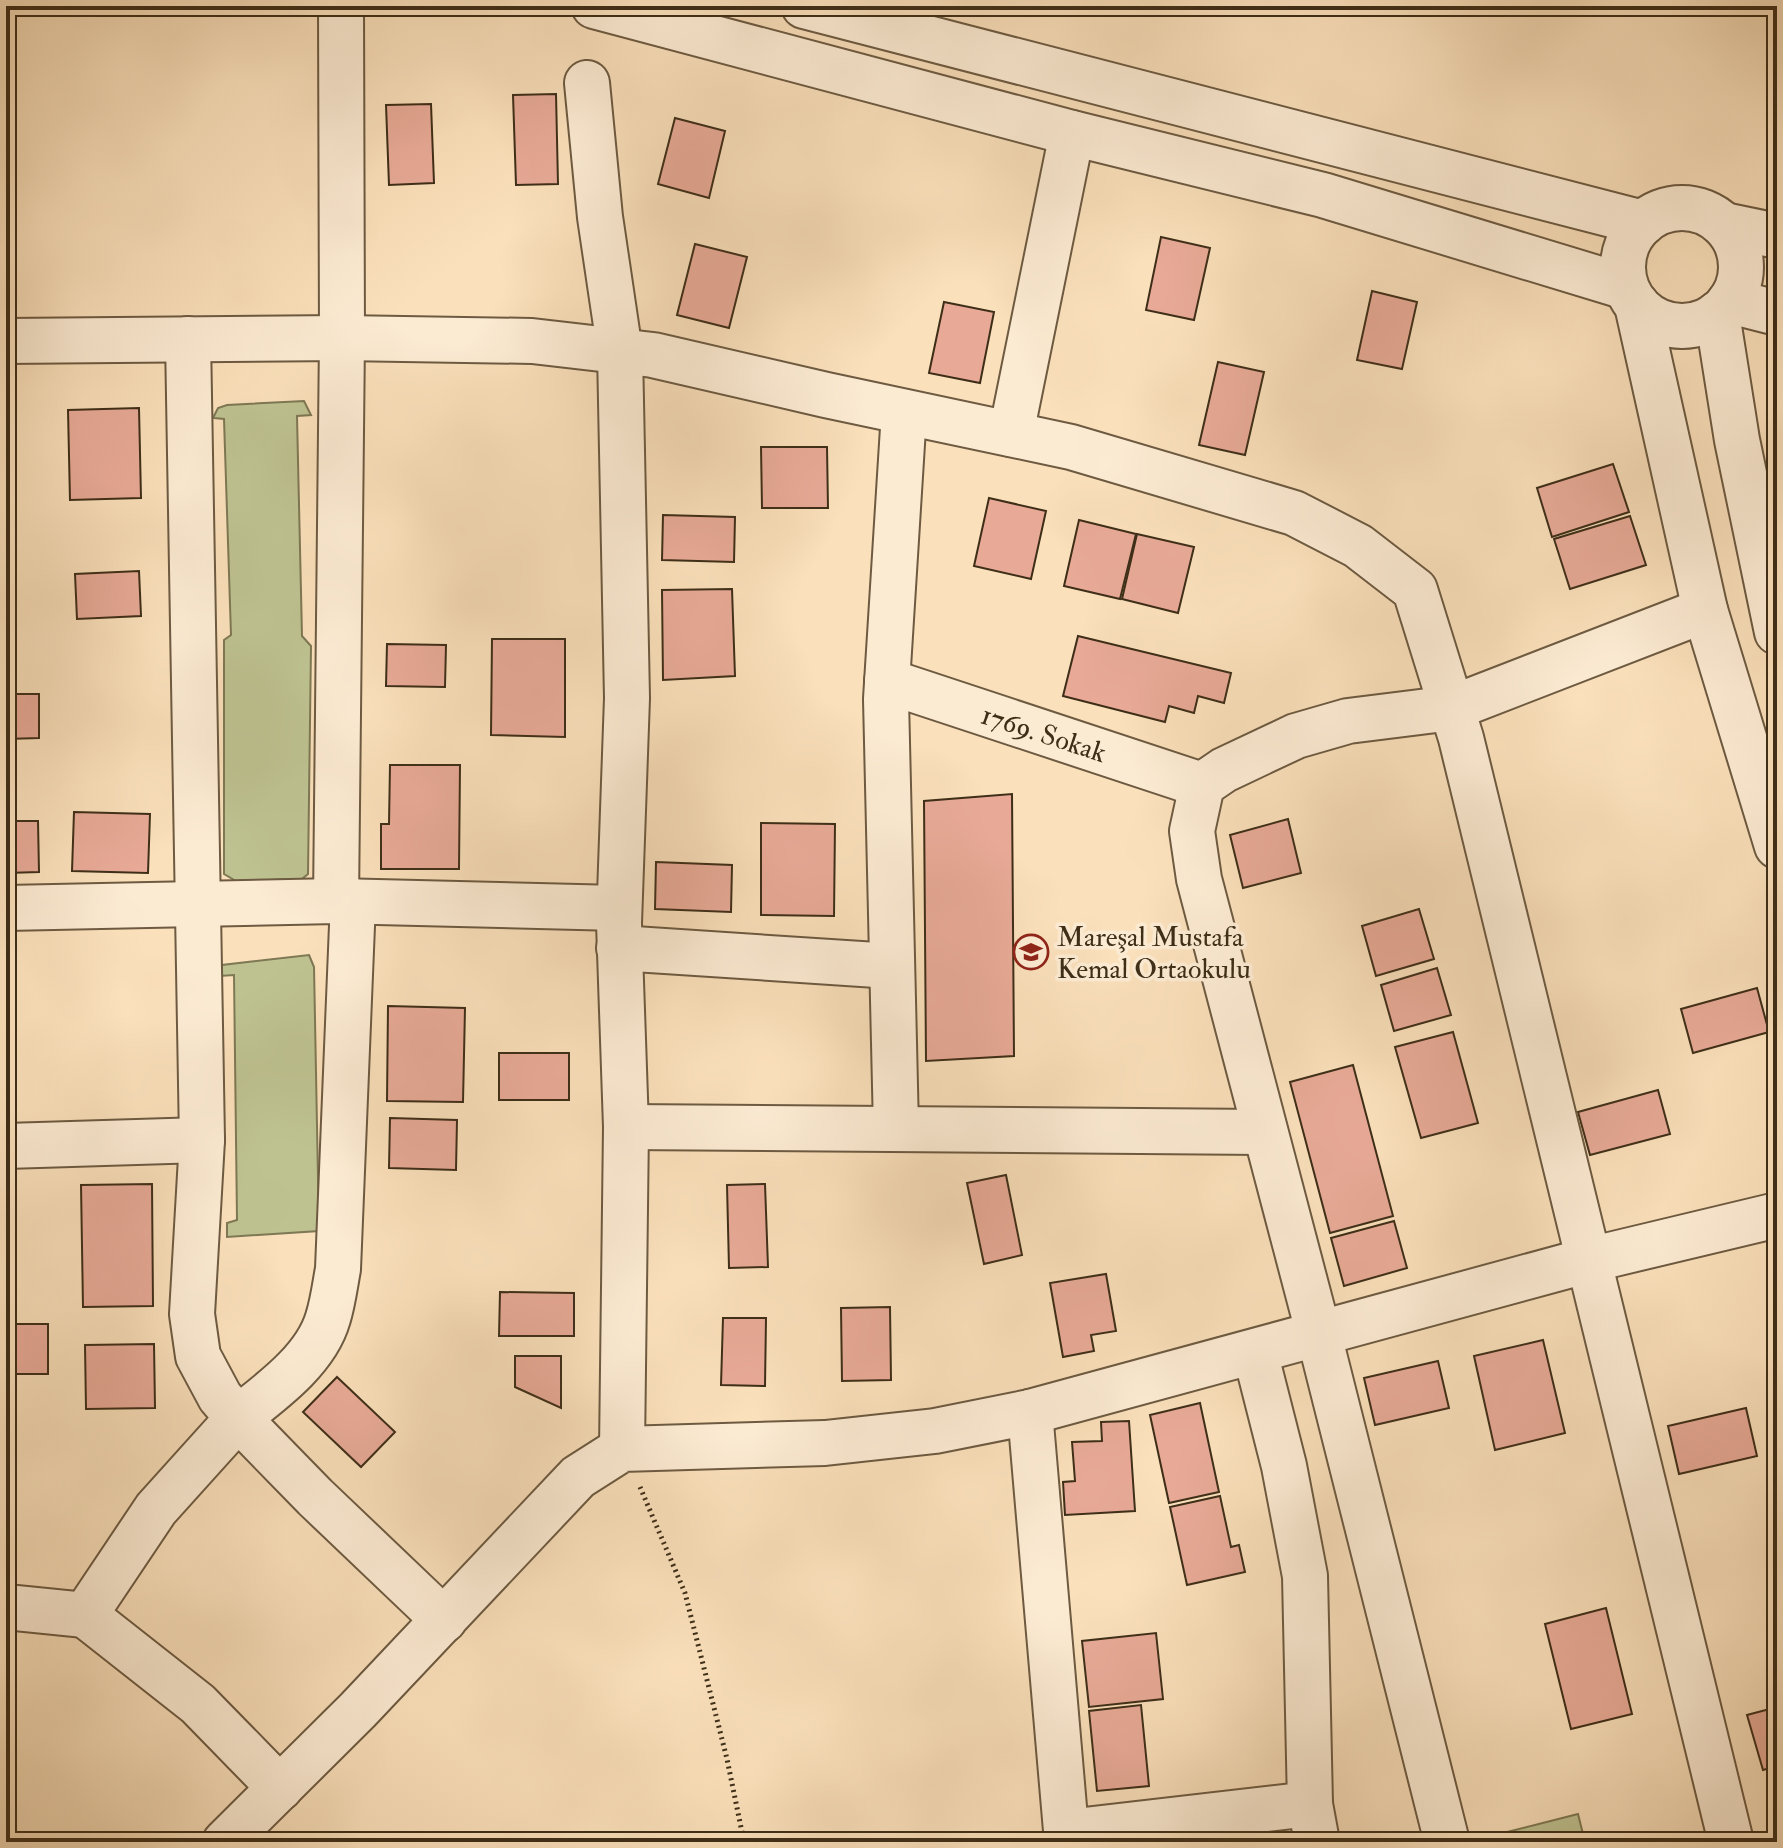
<svg xmlns="http://www.w3.org/2000/svg" width="1783" height="1848" font-family="'IM FELL Double Pica',serif">
<rect width="100%" height="100%" fill="#fae0bb"/>
<filter id="stains"><feTurbulence type="fractalNoise" baseFrequency=".0025" numOctaves="4"/><feColorMatrix values="0 0 0 0 .2 0 0 0 0 .09 0 0 0 0 .02 0 0 0 .5 -.17"/></filter>
<radialGradient id="worn" r=".72"><stop offset=".6" stop-color="#630" stop-opacity="0"/><stop offset="1" stop-color="#630" stop-opacity=".3"/></radialGradient>
<g fill="#bec291" stroke="#7e7854" stroke-width="2">
<polygon points="304,401 311,415 297,416 302,636 311,646 308,874 302,879 236,881 224,874 224,640 231,635 224,419 213,418 218,408 227,405"/>
<polygon points="309,955 314,967 319,1231 227,1237 227,1223 237,1220 234,975 220,976 222,965"/>
<polygon points="1578,1814 1585,1842 1505,1842 1503,1833"/>
</g>
<g fill="#e8aa97" stroke="#3e2e18" stroke-width="2">
<polygon points="556,94 558,184 516,185 513,95"/>
<polygon points="431,104 434,183 389,185 386,105"/>
<polygon points="675,118 725,131 709,198 658,184"/>
<polygon points="1161,237 1210,248 1194,320 1146,310"/>
<polygon points="695,244 747,257 729,328 677,315"/>
<polygon points="1372,291 1417,302 1402,369 1357,360"/>
<polygon points="944,302 994,312 980,383 929,373"/>
<polygon points="1218,362 1264,372 1245,455 1199,445"/>
<polygon points="139,408 141,498 70,500 68,410"/>
<polygon points="761,447 827,447 828,508 762,508"/>
<polygon points="1613,464 1629,512 1552,537 1537,488"/>
<polygon points="989,498 1046,511 1031,579 974,566"/>
<polygon points="663,515 735,517 734,562 662,560"/>
<polygon points="1630,516 1646,565 1570,589 1554,539"/>
<polygon points="1079,520 1136,534 1120,599 1064,586"/>
<polygon points="1137,534 1194,547 1178,613 1122,599"/>
<polygon points="139,571 141,616 77,619 75,574"/>
<polygon points="732,589 735,676 663,680 662,590"/>
<polygon points="1078,636 1231,673 1224,703 1198,696 1194,713 1169,706 1165,722 1063,696"/>
<polygon points="492,639 565,639 565,737 491,735"/>
<polygon points="387,644 446,645 445,687 386,686"/>
<polygon points="6,694 39,694 39,738 6,739"/>
<polygon points="390,765 460,765 459,869 381,869 381,824 389,824"/>
<polygon points="1012,794 1014,1056 926,1061 924,801"/>
<polygon points="74,812 150,814 148,873 72,871"/>
<polygon points="1288,819 1301,873 1243,888 1230,835"/>
<polygon points="6,821 38,821 39,872 6,873"/>
<polygon points="761,823 835,824 834,916 761,915"/>
<polygon points="656,862 732,865 731,912 655,909"/>
<polygon points="1419,909 1434,959 1376,976 1362,926"/>
<polygon points="1437,968 1451,1015 1394,1031 1381,985"/>
<polygon points="1757,988 1769,1032 1693,1053 1681,1009"/>
<polygon points="388,1006 465,1008 463,1102 387,1101"/>
<polygon points="1453,1032 1478,1123 1421,1138 1395,1047"/>
<rect x="499" y="1053" width="70" height="47"/>
<polygon points="1353,1065 1393,1216 1330,1233 1290,1082"/>
<polygon points="1658,1090 1670,1134 1590,1155 1578,1112"/>
<polygon points="390,1118 457,1120 456,1170 389,1168"/>
<polygon points="1006,1175 1022,1255 984,1264 967,1183"/>
<polygon points="152,1184 153,1306 83,1307 81,1185"/>
<polygon points="765,1184 768,1267 729,1268 727,1185"/>
<polygon points="1394,1221 1407,1268 1344,1286 1331,1238"/>
<polygon points="1106,1274 1116,1331 1091,1335 1094,1351 1063,1357 1050,1283"/>
<polygon points="500,1292 574,1293 574,1336 499,1336"/>
<polygon points="890,1307 891,1380 842,1381 841,1308"/>
<polygon points="723,1318 766,1318 765,1386 721,1385"/>
<rect x="6" y="1324" width="42" height="50"/>
<polygon points="1543,1340 1565,1433 1495,1450 1474,1356"/>
<polygon points="154,1344 155,1408 86,1409 85,1345"/>
<polygon points="515,1356 561,1356 561,1408 515,1387"/>
<polygon points="1438,1361 1449,1408 1375,1425 1364,1378"/>
<polygon points="337,1377 395,1432 361,1467 303,1412"/>
<polygon points="1200,1403 1219,1492 1169,1503 1150,1415"/>
<polygon points="1746,1408 1757,1456 1679,1474 1668,1426"/>
<polygon points="1129,1421 1135,1511 1065,1515 1063,1482 1075,1481 1072,1442 1102,1441 1101,1422"/>
<polygon points="1220,1496 1231,1547 1239,1545 1245,1572 1187,1585 1170,1507"/>
<polygon points="1606,1608 1632,1714 1571,1729 1545,1624"/>
<polygon points="1156,1633 1163,1699 1089,1707 1082,1641"/>
<polygon points="1141,1705 1149,1786 1097,1791 1089,1711"/>
<polygon points="1777,1707 1777,1766 1763,1770 1747,1715"/>
</g>
<g fill="none" stroke-linecap="round" stroke-linejoin="round">
<g stroke="#6d5a41" stroke-width="48">
<g id="minor">
<polyline points="594,6 1072,133 1323,195 1626,287"/>
<polyline points="804,6 1643,223"/>
<polyline points="587,83 600,217 620,352 627,698 619,923 626,1127 622,1449"/>
<circle cx="1682" cy="267" r="59"/>
<polyline points="1724,225 1777,236"/>
<polyline points="1730,301 1777,313"/>
<polyline points="1637,305 1705,610 1777,846"/>
<polyline points="1717,314 1737,440 1777,632"/>
<polyline points="6,341 342,338 532,341 653,355 826,395 1071,447 1294,513 1358,546 1415,590 1461,738 1731,1842"/>
<polyline points="1011,434 1072,133"/>
<polyline points="887,681 1202,785"/>
<polyline points="336,901 342,338 341,6"/>
<path d="M353,901l-15,368c-3,16 -5,33 -10,49 -12,42 -57,74 -90,100l77,79 129,123"/>
<polyline points="6,908 336,901 619,908"/>
<polyline points="619,948 892,966"/>
<polyline points="626,1127 1264,1132"/>
<polyline points="896,1129 886,699 904,412"/>
<polyline points="6,1146 202,1140"/>
<polyline points="1255,1352 1284,1466 1305,1576 1310,1804 1317,1842"/>
<polyline points="1030,1412 1067,1842"/>
<polyline points="6,1607 85,1615 156,1509 238,1418 220,1397 198,1356 192,1314 202,1140 188,339"/>
<polyline points="85,1615 198,1704 280,1788"/>
<polyline points="1067,1832 1310,1804"/>
<polyline points="225,1842 358,1710 578,1477 622,1449 825,1443 935,1431 1030,1412 1589,1260 1777,1215"/>
<polyline points="1447,1842 1319,1335 1199,879 1192,831 1202,785 1224,770 1296,736 1348,721 1452,708 1705,610"/>
</g>
</g>
<polyline stroke="#3e2e18" stroke-width="5" stroke-dasharray="2 4" stroke-linecap="butt" points="640,1487 685,1593 727,1759 744,1842"/>
<use href="#minor" stroke="#fcebd3" stroke-width="44"/>
</g>
<defs>
<g id="school-ring" transform="scale(1.8)"><circle r="9.5" fill="#fcebd3" stroke="#8f2418" stroke-width="1.5"/><path d="M0-5L7-2L0 1L-7-2ZM-4 1L0 2.5L4 1V4Q0 6-4 4Z" fill="#8f2418"/></g>
</defs>
<g fill-rule="evenodd">
<use href="#school-ring" x="1031" y="952"/>
</g>
<g text-anchor="middle" stroke-width="7" stroke-linejoin="round" paint-order="stroke">
<g font-size="28" fill="#3e2e18" stroke="#fcebd3">
<text transform="translate(1044 733) rotate(18)" y="10">1769. Sokak</text>
</g>
<g font-size="28" fill="#3e2e18" stroke="#fcebd3" text-anchor="start">
<text x="1057" y="946">Mareşal Mustafa<tspan x="1057" dy="32">Kemal Ortaokulu</tspan></text>
</g>
</g>
<rect width="1783" height="1848" fill="none" stroke="#fae0bb" stroke-width="32"/>
<rect x="8" y="8" width="1767" height="1832" fill="none" stroke="#3e2e18" stroke-width="4"/>
<rect x="16" y="16" width="1751" height="1816" fill="none" stroke="#3e2e18" stroke-width="2"/>
<rect width="100%" height="100%" filter="url(#stains)"/>
<rect width="100%" height="100%" fill="url(#worn)"/>
</svg>
